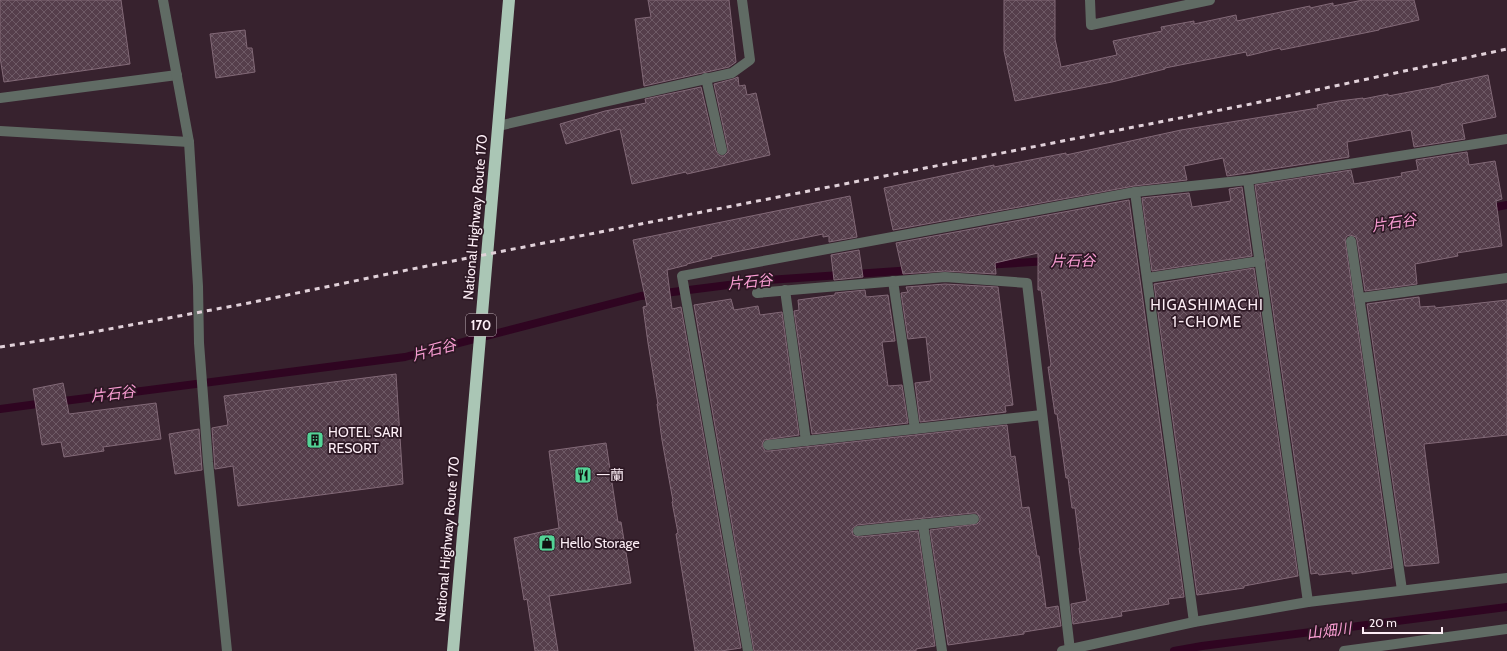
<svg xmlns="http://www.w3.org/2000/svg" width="1507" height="651" font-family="Cabin,'Noto Sans JP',sans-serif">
<defs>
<pattern id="building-cross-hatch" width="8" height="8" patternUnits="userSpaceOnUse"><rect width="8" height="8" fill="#553e4b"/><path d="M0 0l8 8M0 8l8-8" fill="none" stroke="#6e5a66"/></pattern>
</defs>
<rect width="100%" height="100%" fill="#37222e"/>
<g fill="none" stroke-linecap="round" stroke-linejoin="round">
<g stroke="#2f0521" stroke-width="8">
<polyline points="1486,209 1507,205"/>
<polyline points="984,265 1048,261"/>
<polyline points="56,402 405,357 641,296 768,280 913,270"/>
<polyline points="0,409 45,403"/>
<polyline points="1174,651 1202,646 1507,607"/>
</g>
</g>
<g fill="url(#building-cross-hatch)" stroke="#826977">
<polygon points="0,0 121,0 130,64 4,82 0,57"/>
<polygon points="648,0 729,0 736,62 729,67 644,86 635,19 651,17"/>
<polygon points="1004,0 1055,0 1055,39 1061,67 1117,55 1113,41 1162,31 1161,27 1194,21 1194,24 1236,15 1237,21 1310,6 1310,8 1333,3 1333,6 1363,0 1414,0 1419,20 1379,29 1379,30 1281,50 1280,48 1247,56 1246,52 1165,68 1165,69 1112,82 1015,101 1004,51"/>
<polygon points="245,30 247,48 252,48 255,72 216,78 210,34"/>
<polygon points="1488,75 1496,117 1462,124 1465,139 1414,147 1411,130 1347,142 1349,157 1227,176 1223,158 1184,166 1187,180 1134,186 893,230 884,188 994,165 994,167 1066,153 1066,155 1181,130 1318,108 1317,105 1339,101 1363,98 1363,99 1388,94 1388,96 1441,86 1441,85"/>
<polygon points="738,77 739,86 745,85 747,95 756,93 770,155 687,174 686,172 632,184 620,129 566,144 560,124 605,111 646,103 645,99 701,87 716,151 720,156 724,156 728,152 728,149 714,84 733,79"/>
<polygon points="1467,152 1469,165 1495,161 1502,199 1496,201 1502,246 1457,253 1458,256 1415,264 1417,284 1365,291 1357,240 1356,237 1350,235 1347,236 1345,239 1392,568 1352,574 1352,571 1319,575 1318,573 1311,574 1255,185 1351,170 1354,184 1402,176 1401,173 1418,170 1416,160"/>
<polygon points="1242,187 1252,256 1152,271 1142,198 1189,193 1192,207 1231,201 1229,189"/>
<polygon points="850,196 857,237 829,242 829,236 823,237 823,234 711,257 712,258 687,264 687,265 667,270 672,309 681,307 741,648 721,651 695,651 676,534 678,533 672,502 673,501 662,440 657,404 658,404 648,343 643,307 647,306 633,240"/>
<polygon points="1129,200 1184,597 1168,599 1169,604 1121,612 1122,616 1073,624 1071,604 1087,601 1079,548 1080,548 1075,508 1072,508 1068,478 1066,478 1057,414 1055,414 1048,367 1050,367 1051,364 1041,290 1038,290 1038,253 995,263 996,274 945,271 903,274 896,243"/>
<polygon points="859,250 863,277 834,280 831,255"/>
<polygon points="1254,268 1298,576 1244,586 1244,588 1197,595 1154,284"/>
<polygon points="945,284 998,287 1013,405 1005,406 1006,412 920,422 915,383 931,381 926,337 908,339 901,293 908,292 906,287"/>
<polygon points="865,290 866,297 888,295 895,341 882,342 888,386 902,385 908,423 812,434 794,311 799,310 798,300 835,295 835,293"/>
<polygon points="1419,297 1420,307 1435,306 1435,308 1507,300 1507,435 1424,444 1439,563 1409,566 1405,566 1367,304"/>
<polygon points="731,299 734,310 758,306 760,315 782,312 799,435 764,440 762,445 765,451 769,451 1007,425 1011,457 1015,456 1022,508 1029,507 1037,556 1039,556 1046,608 1058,606 1061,626 1024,632 1024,634 948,645 930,530 977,524 980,521 980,518 977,513 973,513 857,525 852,529 853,535 859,537 918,531 935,646 916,649 916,651 754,651 694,305"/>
<polygon points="396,374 403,484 238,506 233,466 215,469 212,428 228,425 224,396"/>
<polygon points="63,383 69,414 156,403 161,439 103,447 104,451 64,457 61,442 42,445 33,389"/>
<polygon points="199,429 202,470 175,474 169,434"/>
<polygon points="606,443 618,522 621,522 631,583 549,596 558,651 535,651 527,599 524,600 514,538 559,528 549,451"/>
</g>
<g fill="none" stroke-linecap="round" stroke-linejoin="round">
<g stroke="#606b64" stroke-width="10">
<polyline points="706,78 722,150"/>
<polyline points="0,98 177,75"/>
<polyline points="498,126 732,73 750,60 742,0"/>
</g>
<g stroke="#606b64" stroke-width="10">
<polyline points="163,0 189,142 198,286 199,343 208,462 227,651"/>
<polyline points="1090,0 1091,25 1210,0"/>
<polyline points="0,131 189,142"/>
<polyline points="1248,180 1308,602"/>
<polyline points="1135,192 1194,622"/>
<polyline points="1351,241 1402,590"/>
<polyline points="1147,278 1260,261"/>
<polyline points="893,281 915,429"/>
<polyline points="785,290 806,441"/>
<polyline points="757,293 945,277 1027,283 1070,650"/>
<polyline points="1360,298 1507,278"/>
<polyline points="768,445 1042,415"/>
<polyline points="923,524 942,651"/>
<polyline points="858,531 974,519"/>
<polyline points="748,651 682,276 1135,192 1248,180 1507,139"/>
<polyline points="1062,651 1194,622 1308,602 1507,578"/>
<polyline points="1344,651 1507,629"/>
</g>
<polyline stroke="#aac6b5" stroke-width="12" points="453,651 509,0"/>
<polyline stroke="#e1d1d9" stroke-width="3" stroke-dasharray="5 5" stroke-linecap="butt" points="0,347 77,335 249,303 412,269 1251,104 1507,49"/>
</g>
<defs>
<g id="building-square" transform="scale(0.9)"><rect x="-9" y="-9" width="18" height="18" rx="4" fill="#53d396" stroke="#2d1824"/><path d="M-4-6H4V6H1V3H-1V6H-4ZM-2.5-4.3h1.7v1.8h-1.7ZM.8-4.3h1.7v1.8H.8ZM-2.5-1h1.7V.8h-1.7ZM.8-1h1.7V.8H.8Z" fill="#111"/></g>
<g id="restaurant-square" transform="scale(0.9)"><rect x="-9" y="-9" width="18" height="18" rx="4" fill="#53d396" stroke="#2d1824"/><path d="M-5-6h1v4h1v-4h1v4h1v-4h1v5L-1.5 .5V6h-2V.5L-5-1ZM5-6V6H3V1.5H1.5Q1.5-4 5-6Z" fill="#111"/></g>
<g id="shop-square" transform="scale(0.9)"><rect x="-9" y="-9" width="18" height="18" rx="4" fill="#53d396" stroke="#2d1824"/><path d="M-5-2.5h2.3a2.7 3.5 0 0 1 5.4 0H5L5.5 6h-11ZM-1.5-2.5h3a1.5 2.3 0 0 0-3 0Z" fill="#111"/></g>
</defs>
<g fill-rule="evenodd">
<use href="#building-square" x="315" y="440"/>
<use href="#restaurant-square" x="583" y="475"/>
<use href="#shop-square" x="547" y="543"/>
</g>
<g text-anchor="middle" stroke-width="3.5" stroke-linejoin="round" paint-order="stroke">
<rect fill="#2d1824" stroke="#bfaeb7" stroke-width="1" x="466" y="314" width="30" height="22" rx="3"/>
<g font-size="13" font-weight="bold" fill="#fdeef6">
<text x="481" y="330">170</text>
</g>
<g font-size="14" fill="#fdeef6" stroke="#2d1824">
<text transform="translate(475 217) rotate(-85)" y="5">National Highway Route 170</text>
<text transform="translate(447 539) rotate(-85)" y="5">National Highway Route 170</text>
</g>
<g font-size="14" fill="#fdeef6" stroke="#2d1824" text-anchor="start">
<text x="328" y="437">HOTEL SARI<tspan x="328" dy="16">RESORT</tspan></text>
<text x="596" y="480">一蘭</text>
<text x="560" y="548">Hello Storage</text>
</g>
<g font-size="15" font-style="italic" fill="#f99dd3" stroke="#2d1824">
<text transform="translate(1394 223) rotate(-9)" y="5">片石谷</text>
<text transform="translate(1073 261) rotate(-1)" y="5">片石谷</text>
<text transform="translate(750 282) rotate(-6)" y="5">片石谷</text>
<text transform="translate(434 350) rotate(-15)" y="5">片石谷</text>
<text transform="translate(113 394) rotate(-7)" y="5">片石谷</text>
<text transform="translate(1329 631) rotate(-7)" y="5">山畑川</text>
</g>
<g font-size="15" letter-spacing="1" fill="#fdeef6" stroke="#2d1824">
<text x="1207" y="310">HIGASHIMACHI<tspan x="1207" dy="17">1-CHOME</tspan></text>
</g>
</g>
<path d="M1363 627v6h79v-6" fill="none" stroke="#fdeef6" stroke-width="2"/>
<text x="1369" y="627" font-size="12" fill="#fdeef6" stroke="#2d1824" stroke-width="3" paint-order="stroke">20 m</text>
</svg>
